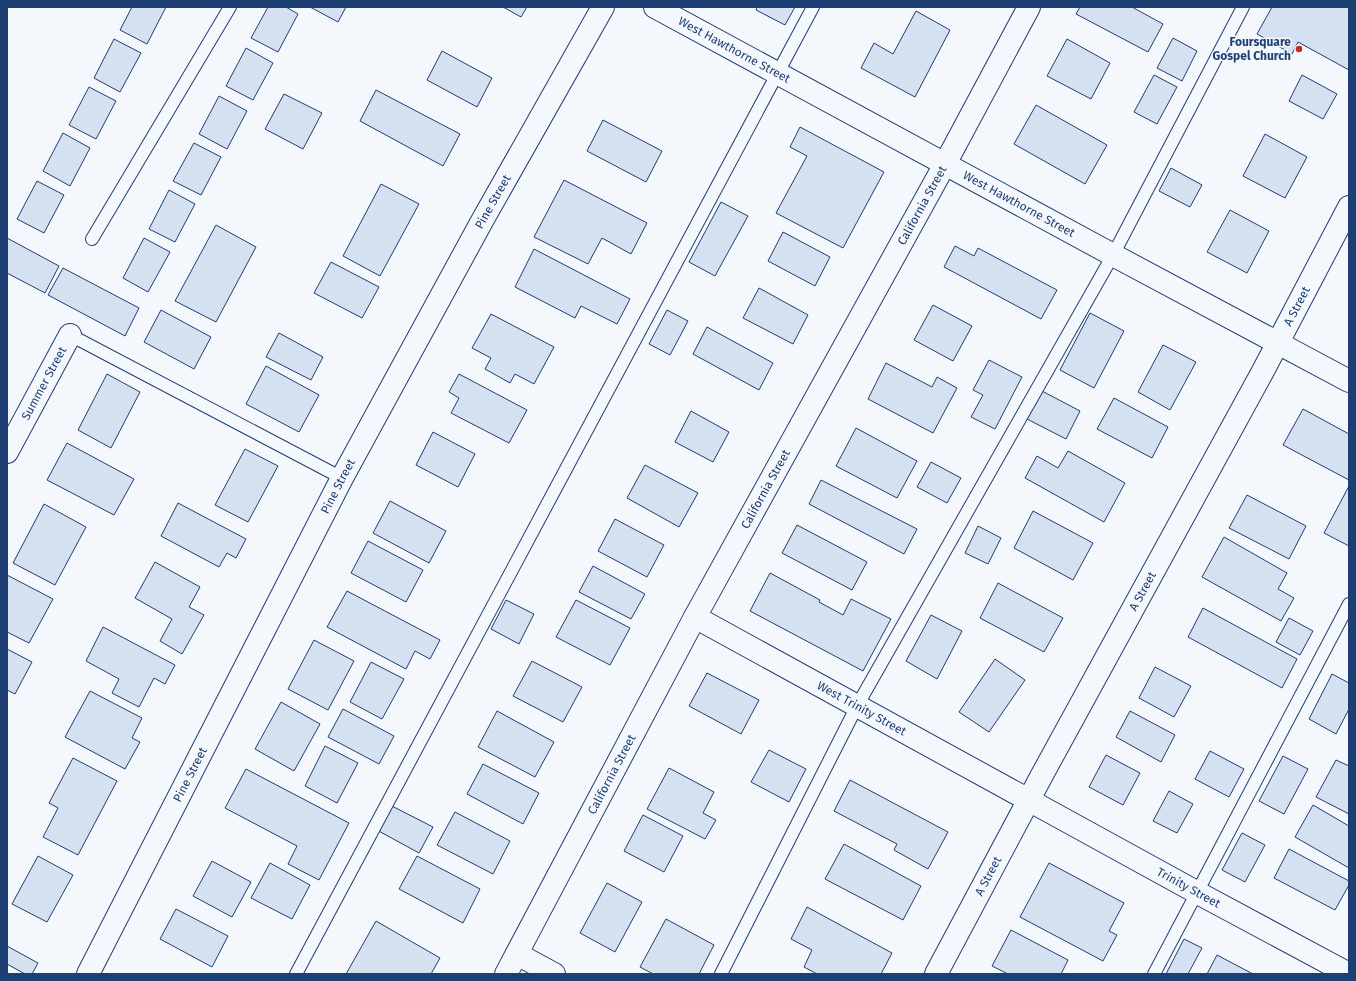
<svg xmlns="http://www.w3.org/2000/svg" width="1356" height="981" font-family="'Fira Sans',sans-serif">
<rect width="100%" height="100%" fill="#f4f7fb"/>
<g fill="#d5e0f0" stroke="#1d3f73">
<polygon points="132,7 166,7 147,44 120,30"/>
<polygon points="268,7 286,7 298,14 278,52 251,38"/>
<polygon points="310,7 346,7 338,22"/>
<polygon points="503,7 527,7 521,17"/>
<polygon points="757,7 795,7 785,25 756,10"/>
<polygon points="1080,7 1132,7 1163,24 1148,52 1076,14"/>
<polygon points="1272,7 1349,7 1349,70 1298,42 1292,54 1257,34"/>
<polygon points="916,11 950,30 915,97 861,68 874,43 893,54"/>
<polygon points="1173,38 1197,51 1182,81 1157,68"/>
<polygon points="114,39 141,53 120,92 94,78"/>
<polygon points="1067,39 1110,63 1091,99 1047,76"/>
<polygon points="246,48 273,63 253,100 226,86"/>
<polygon points="442,51 492,78 477,107 427,80"/>
<polygon points="1154,75 1177,87 1157,124 1134,112"/>
<polygon points="1302,75 1337,94 1323,119 1289,101"/>
<polygon points="89,87 116,101 96,139 69,125"/>
<polygon points="376,90 460,134 443,166 360,121"/>
<polygon points="284,94 322,113 303,149 265,129"/>
<polygon points="219,96 247,111 227,149 199,134"/>
<polygon points="1036,105 1107,145 1085,184 1014,144"/>
<polygon points="603,120 662,151 646,182 587,151"/>
<polygon points="800,127 884,172 843,248 776,213 807,156 790,147"/>
<polygon points="63,133 90,148 70,186 43,171"/>
<polygon points="1265,134 1307,157 1285,198 1243,176"/>
<polygon points="194,143 221,157 201,195 173,181"/>
<polygon points="1171,168 1202,185 1190,207 1159,191"/>
<polygon points="564,180 647,223 631,254 602,238 588,264 534,237"/>
<polygon points="37,181 64,195 44,233 17,219"/>
<polygon points="381,184 419,204 380,276 343,256"/>
<polygon points="169,190 195,204 175,242 149,229"/>
<polygon points="721,202 748,216 715,276 689,262"/>
<polygon points="1230,210 1269,231 1247,273 1207,252"/>
<polygon points="216,225 256,247 216,322 175,301"/>
<polygon points="783,232 830,257 815,286 768,261"/>
<polygon points="7,238 59,266 45,293 7,273"/>
<polygon points="144,238 170,252 148,292 123,278"/>
<polygon points="955,246 974,256 978,248 1057,290 1041,319 944,267"/>
<polygon points="534,249 630,299 617,324 581,306 575,318 515,287"/>
<polygon points="331,262 379,287 362,318 314,293"/>
<polygon points="63,268 139,308 125,336 48,295"/>
<polygon points="759,288 808,315 793,344 743,318"/>
<polygon points="933,305 972,326 953,361 914,340"/>
<polygon points="161,310 211,337 194,369 144,342"/>
<polygon points="667,310 688,321 670,355 649,344"/>
<polygon points="1090,313 1124,331 1094,388 1060,370"/>
<polygon points="491,314 554,347 534,384 515,374 510,383 485,369 491,358 472,348"/>
<polygon points="707,327 773,363 759,390 693,354"/>
<polygon points="279,333 323,357 311,380 266,357"/>
<polygon points="1163,345 1196,362 1170,410 1138,392"/>
<polygon points="989,360 1022,377 995,429 971,417 983,395 973,390"/>
<polygon points="886,363 932,387 937,377 957,388 933,433 868,399"/>
<polygon points="266,366 319,395 299,432 246,404"/>
<polygon points="107,374 140,392 111,448 78,430"/>
<polygon points="459,374 527,410 509,443 451,413 459,398 449,392"/>
<polygon points="1042,391 1080,411 1066,439 1027,419"/>
<polygon points="1114,398 1168,427 1152,458 1097,429"/>
<polygon points="1303,409 1349,434 1349,480 1283,445"/>
<polygon points="691,411 729,432 713,462 675,442"/>
<polygon points="856,428 917,461 897,498 836,466"/>
<polygon points="433,432 475,454 458,487 416,465"/>
<polygon points="67,443 134,479 114,515 47,480"/>
<polygon points="245,449 278,466 248,522 215,505"/>
<polygon points="1068,451 1125,483 1104,522 1025,478 1037,456 1058,468"/>
<polygon points="931,462 961,478 947,503 917,487"/>
<polygon points="645,465 698,493 679,527 627,498"/>
<polygon points="821,480 917,529 904,554 809,504"/>
<polygon points="1349,486 1349,546 1324,533"/>
<polygon points="1247,495 1306,526 1289,559 1229,528"/>
<polygon points="390,501 446,531 429,563 373,533"/>
<polygon points="178,503 246,539 236,558 227,553 219,567 161,536"/>
<polygon points="44,504 86,527 55,585 13,563"/>
<polygon points="1033,511 1093,543 1073,580 1014,548"/>
<polygon points="615,519 664,545 647,577 598,551"/>
<polygon points="797,525 867,562 852,590 782,553"/>
<polygon points="978,526 1001,538 988,564 965,553"/>
<polygon points="1224,537 1287,573 1278,589 1294,598 1281,621 1202,577"/>
<polygon points="368,541 423,570 406,602 351,573"/>
<polygon points="155,562 200,587 189,607 204,615 182,654 160,641 172,619 135,598"/>
<polygon points="593,566 645,594 631,619 579,592"/>
<polygon points="770,573 820,600 819,602 843,615 851,599 891,619 863,671 750,611"/>
<polygon points="7,575 53,599 29,643 7,632"/>
<polygon points="998,583 1063,618 1044,652 980,618"/>
<polygon points="347,591 440,640 430,659 415,651 406,669 327,627"/>
<polygon points="506,600 534,614 519,644 491,629"/>
<polygon points="576,600 630,628 610,665 556,637"/>
<polygon points="1203,608 1297,659 1282,688 1188,637"/>
<polygon points="931,615 962,631 937,679 906,661"/>
<polygon points="1289,618 1313,631 1300,655 1276,642"/>
<polygon points="103,627 175,665 165,684 154,678 139,707 112,693 119,679 86,661"/>
<polygon points="314,640 354,661 328,710 288,689"/>
<polygon points="7,649 32,662 15,694 7,690"/>
<polygon points="995,659 1025,680 989,732 959,712"/>
<polygon points="532,661 582,687 563,722 513,696"/>
<polygon points="371,662 404,679 382,719 350,702"/>
<polygon points="1155,667 1191,686 1174,717 1139,698"/>
<polygon points="707,673 759,700 741,734 689,706"/>
<polygon points="1332,674 1349,683 1349,709 1336,734 1309,719"/>
<polygon points="90,691 142,718 132,738 140,742 125,769 65,737"/>
<polygon points="281,702 320,724 294,771 255,749"/>
<polygon points="343,709 394,736 379,764 328,737"/>
<polygon points="497,711 554,742 535,777 478,747"/>
<polygon points="1130,711 1175,735 1161,762 1116,737"/>
<polygon points="325,746 358,763 337,803 305,786"/>
<polygon points="769,750 806,769 789,802 751,782"/>
<polygon points="1210,751 1244,769 1229,797 1195,779"/>
<polygon points="1106,755 1140,773 1123,805 1089,787"/>
<polygon points="1283,756 1308,769 1284,814 1259,801"/>
<polygon points="73,758 117,781 78,855 43,837 58,808 49,803"/>
<polygon points="1336,760 1349,766 1349,814 1316,797"/>
<polygon points="483,764 539,793 523,824 467,794"/>
<polygon points="669,768 714,792 703,813 716,820 705,839 647,809"/>
<polygon points="246,769 349,823 319,880 288,864 297,846 225,808"/>
<polygon points="850,780 948,832 928,869 894,850 897,844 834,811"/>
<polygon points="1169,791 1193,804 1177,833 1153,821"/>
<polygon points="388,804 433,827 419,853 375,829"/>
<polygon points="1313,805 1349,826 1349,868 1295,837"/>
<polygon points="455,812 510,841 493,874 437,845"/>
<polygon points="643,815 683,836 664,872 624,851"/>
<polygon points="1242,833 1265,845 1245,882 1222,870"/>
<polygon points="844,844 921,886 903,920 825,879"/>
<polygon points="1289,849 1349,881 1349,885 1335,910 1274,878"/>
<polygon points="38,856 73,875 47,922 12,904"/>
<polygon points="417,856 480,889 463,923 399,889"/>
<polygon points="212,861 251,882 232,917 193,896"/>
<polygon points="270,863 310,885 292,919 251,898"/>
<polygon points="1049,863 1124,903 1109,931 1117,935 1103,961 1020,917"/>
<polygon points="607,883 642,902 615,952 580,933"/>
<polygon points="807,907 892,953 881,974 817,974 804,967 812,950 791,939"/>
<polygon points="176,909 228,936 212,967 160,939"/>
<polygon points="666,919 714,945 699,974 653,974 640,967"/>
<polygon points="376,921 440,958 431,974 346,974"/>
<polygon points="1011,930 1068,960 1061,974 1008,974 992,966"/>
<polygon points="1184,939 1202,948 1188,974 1166,974"/>
<polygon points="7,946 38,963 32,974 25,974 7,964"/>
<polygon points="1217,955 1253,974 1207,974"/>
</g>
<g fill="none" stroke-linecap="round" stroke-linejoin="round">
<g stroke="#1d3f73" stroke-width="14">
<g id="lane">
<polyline points="92,239 230,7"/>
<polyline points="70,335 342,478"/>
<polyline points="296,974 813,7"/>
<polyline points="721,974 857,706 1113,255 1243,7"/>
<polyline points="1154,974 1349,604"/>
</g>
</g>
<g stroke="#1d3f73" stroke-width="24">
<g id="street">
<path id="s1" d="M655,7l458,248 236,126"/>
<path id="s2" d="M7,452l63,-117"/>
<path id="s3" d="M695,617l503,276 151,81"/>
<polyline points="517,954 554,974"/>
<path id="s4" d="M88,974l254,-496 140,-257 121,-214"/>
<path id="s5" d="M936,974l106,-199 221,-404 86,-164"/>
</g>
</g>
<g stroke="#1d3f73" stroke-width="24">
<g id="secondary">
<path id="s6" d="M506,974l189,-357 250,-453 84,-157"/>
</g>
</g>
<use href="#lane" stroke="#f4f7fb" stroke-width="12"/>
<use href="#street" stroke="#f4f7fb" stroke-width="22"/>
<use href="#secondary" stroke="#f4f7fb" stroke-width="22"/>
</g>
<circle fill="#c62828" stroke="#f4f7fb" stroke-width="1.5" cx="1299" cy="49" r="4"/>
<g text-anchor="middle" stroke-width="3" stroke-linejoin="round" paint-order="stroke">
<g font-size="12" font-weight="bold" fill="#1d3f73" stroke="#f4f7fb" text-anchor="end">
<text x="1291" y="46">Foursquare<tspan x="1291" dy="14">Gospel Church</tspan></text>
</g>
<g font-size="12" fill="#1d3f73" stroke="#f4f7fb">
<text dy="4" stroke="none"><textPath href="#s1" startOffset="90">West Hawthorne Street</textPath></text>
<text dy="4" stroke="none"><textPath href="#s4" startOffset="872">Pine Street</textPath></text>
<text dy="4" stroke="none"><textPath href="#s1" startOffset="414">West Hawthorne Street</textPath></text>
<text dy="4" stroke="none"><textPath href="#s6" startOffset="874">California Street</textPath></text>
<text dy="4" stroke="none"><textPath href="#s5" startOffset="759">A Street</textPath></text>
<text dy="4" stroke="none"><textPath href="#s2" startOffset="78">Summer Street</textPath></text>
<text dy="4" stroke="none"><textPath href="#s4" startOffset="548">Pine Street</textPath></text>
<text dy="4" stroke="none"><textPath href="#s6" startOffset="550">California Street</textPath></text>
<text dy="4" stroke="none"><textPath href="#s5" startOffset="435">A Street</textPath></text>
<text dy="4" stroke="none"><textPath href="#s3" startOffset="190">West Trinity Street</textPath></text>
<text dy="4" stroke="none"><textPath href="#s6" startOffset="226">California Street</textPath></text>
<text dy="4" stroke="none"><textPath href="#s4" startOffset="224">Pine Street</textPath></text>
<text dy="4" stroke="none"><textPath href="#s5" startOffset="111">A Street</textPath></text>
<text dy="4" stroke="none"><textPath href="#s3" startOffset="563">Trinity Street</textPath></text>
</g>
</g>
<rect width="1356" height="981" fill="none" stroke="#1d3f73" stroke-width="16"/>
</svg>
